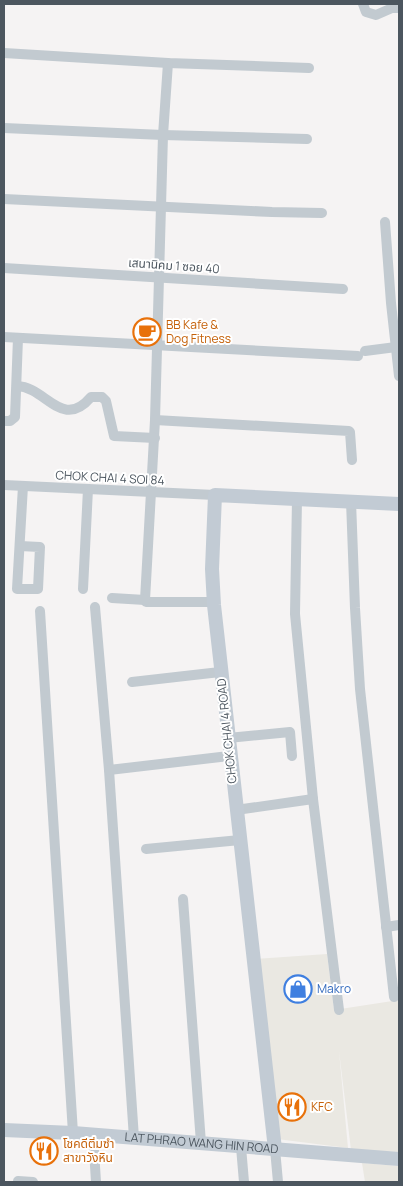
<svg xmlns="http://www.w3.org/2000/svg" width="403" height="1186" font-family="Manrope,'Noto Sans Thai',sans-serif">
<rect width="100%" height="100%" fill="#f5f3f3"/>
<g fill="#eae8e2">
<polygon points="327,954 334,1010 399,1000 399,1152 351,1150 339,1051 348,1148 277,1139 255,959"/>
<polygon points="362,1163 399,1166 399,1182 365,1182"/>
</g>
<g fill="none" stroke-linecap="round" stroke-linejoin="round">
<g stroke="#c2cad0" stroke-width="10">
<polyline points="363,4 366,12 376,15 392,8 399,8"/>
<polyline points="4,53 168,63 309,68"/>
<polyline points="168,63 163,135 155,420 145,600 146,602 214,602"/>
<polyline points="4,128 163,135 307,139"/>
<polyline points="4,199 272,212 322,213"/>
<polyline points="385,222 391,303 399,376"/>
<polyline points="4,268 343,289"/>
<polyline points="4,337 358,356"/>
<polyline points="365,351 396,347"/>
<path d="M17,386c29,1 45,45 74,11h11l4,4 8,35 41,2"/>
<polyline points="155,420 349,431 350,432 352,460"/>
<polyline points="4,421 10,421 15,417 18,338"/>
<polyline points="4,485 215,495"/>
<polyline points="297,499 295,614 313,799 339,1010"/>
<polyline points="351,501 355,608 360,689 394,997"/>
<polyline points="20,546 40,547 38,589 17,589 23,486"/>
<polyline points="83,589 88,489"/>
<polyline points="112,598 145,600"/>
<polyline points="95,607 109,770 134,1138"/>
<polyline points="40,611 73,1133"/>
<polyline points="132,682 220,672"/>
<polyline points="228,738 290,732 292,756"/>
<polyline points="109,770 229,756"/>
<polyline points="236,810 313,799"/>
<polyline points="146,849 240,840"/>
<polyline points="183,899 201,1143"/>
<polyline points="386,927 399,925"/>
<polyline points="93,1134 96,1182"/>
<polyline points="241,1147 244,1182"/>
<polyline points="275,1149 278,1182"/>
<polyline points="18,1181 33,1182"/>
</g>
<g stroke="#c2cbd4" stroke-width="14">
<path id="s1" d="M4,1130l69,3 326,26"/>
<polyline points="275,1149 214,605 212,569 215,495 399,504"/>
</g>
</g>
<defs>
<g id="cafe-ring" transform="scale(1.4375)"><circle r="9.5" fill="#fff" stroke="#e8710a" stroke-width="1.5"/><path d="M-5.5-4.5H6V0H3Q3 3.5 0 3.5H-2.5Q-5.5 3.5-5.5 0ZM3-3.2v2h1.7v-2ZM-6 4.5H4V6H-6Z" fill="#e8710a"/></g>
<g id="shop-ring" transform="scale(1.4375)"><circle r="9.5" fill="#fff" stroke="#3f7fe0" stroke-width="1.5"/><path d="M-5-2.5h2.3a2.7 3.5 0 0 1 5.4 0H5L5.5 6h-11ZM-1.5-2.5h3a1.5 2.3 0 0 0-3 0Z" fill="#3f7fe0"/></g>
<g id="restaurant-ring" transform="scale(1.4375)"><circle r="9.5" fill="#fff" stroke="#e8710a" stroke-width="1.5"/><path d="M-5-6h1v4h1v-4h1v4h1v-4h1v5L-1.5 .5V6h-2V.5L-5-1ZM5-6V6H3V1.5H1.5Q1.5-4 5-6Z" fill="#e8710a"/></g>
</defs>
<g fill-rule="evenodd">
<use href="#cafe-ring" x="147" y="332"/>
<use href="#shop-ring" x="298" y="989"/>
<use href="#restaurant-ring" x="292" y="1107"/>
<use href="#restaurant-ring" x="44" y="1151"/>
</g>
<g text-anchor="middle" stroke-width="4" stroke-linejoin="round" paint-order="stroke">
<g font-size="12" fill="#4c565f" stroke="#fff">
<text transform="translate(174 266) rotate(4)" y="4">เสนานิคม 1 ซอย 40</text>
<text transform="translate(110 478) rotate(3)" y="4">CHOK CHAI 4 SOI 84</text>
<text transform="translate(227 731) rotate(-96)" y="4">CHOK CHAI 4 ROAD</text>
<text dy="4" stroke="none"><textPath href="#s1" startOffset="198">LAT PHRAO WANG HIN ROAD</textPath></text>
</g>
<g font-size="12" fill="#c56008" stroke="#fff" text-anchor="start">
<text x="166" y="329">BB Kafe &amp;<tspan x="166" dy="14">Dog Fitness</tspan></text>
<text x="311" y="1111">KFC</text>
<text x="63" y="1148">โชคดีติ่มซำ<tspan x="63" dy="14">สาขาวังหิน</tspan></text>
</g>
<g font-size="12" fill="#366cbe" stroke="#fff" text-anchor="start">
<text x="317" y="993">Makro</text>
</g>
</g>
<rect width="403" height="1186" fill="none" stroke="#4c565f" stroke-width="10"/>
</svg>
